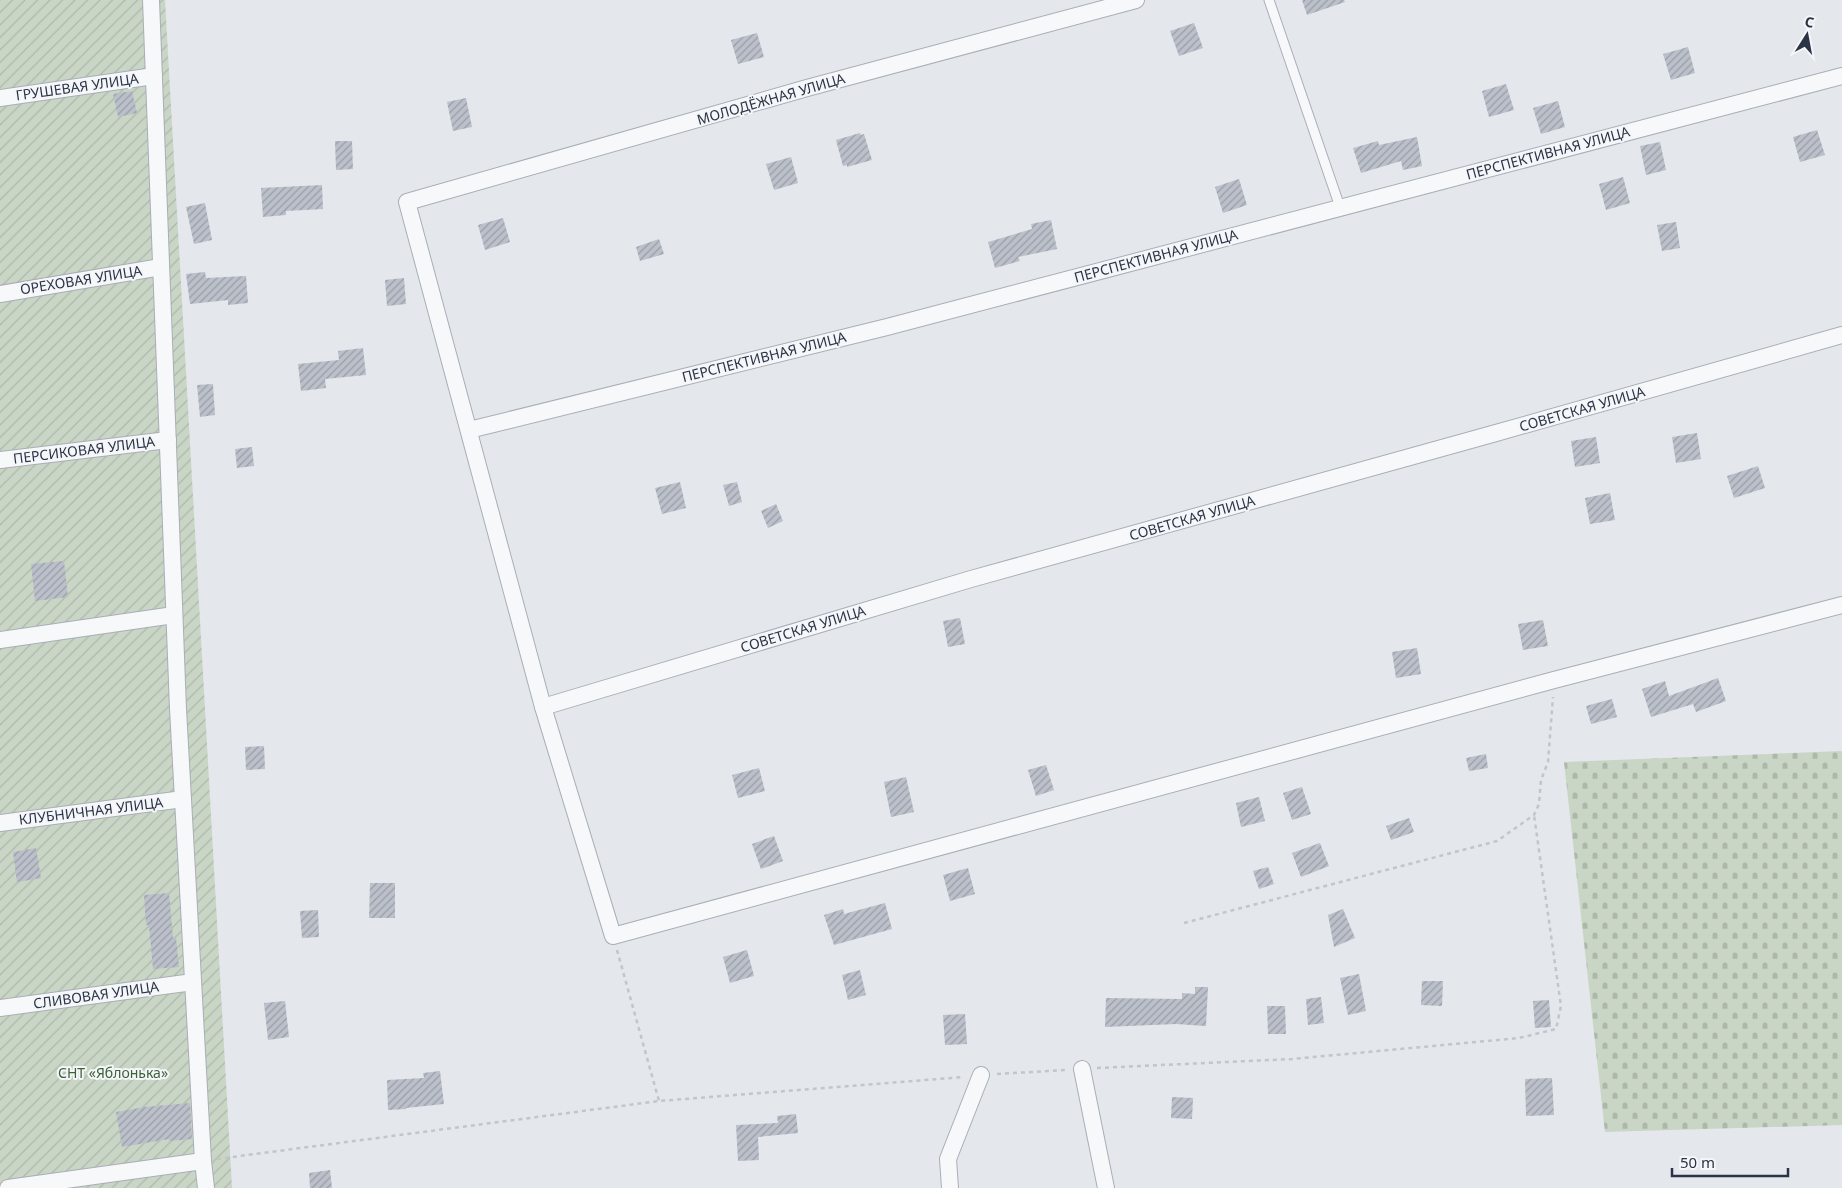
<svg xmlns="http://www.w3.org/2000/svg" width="1842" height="1188" font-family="'Noto Sans',sans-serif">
<defs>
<pattern id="cemetery-stones" width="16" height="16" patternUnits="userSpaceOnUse" patternTransform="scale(1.25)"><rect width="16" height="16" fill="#c9d6c5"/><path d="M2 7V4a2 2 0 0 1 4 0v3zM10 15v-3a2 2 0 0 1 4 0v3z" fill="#adb8ab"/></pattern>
<pattern id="garden-furrows" width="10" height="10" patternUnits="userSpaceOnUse" patternTransform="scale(1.25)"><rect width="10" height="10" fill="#c9d6c5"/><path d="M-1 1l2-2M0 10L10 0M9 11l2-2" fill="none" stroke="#adb8ab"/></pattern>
<pattern id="building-hatch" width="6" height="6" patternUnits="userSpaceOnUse" patternTransform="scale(1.25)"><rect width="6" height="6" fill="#bbc0ca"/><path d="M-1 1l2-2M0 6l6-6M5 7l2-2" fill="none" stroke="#989da6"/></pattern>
</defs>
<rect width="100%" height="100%" fill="#e4e7ec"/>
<polygon fill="url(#cemetery-stones)" points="1842,751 1842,1125 1605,1132 1564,762"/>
<polygon fill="url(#garden-furrows)" points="0,0 165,0 232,1188 0,1188"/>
<g fill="url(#building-hatch)">
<polygon points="1302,0 1344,0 1345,2 1307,15"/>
<polygon points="1194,23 1203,48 1179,56 1170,31"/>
<polygon points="757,33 764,57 738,64 731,40"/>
<polygon points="1688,47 1695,73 1671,80 1663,54"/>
<polygon points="1506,84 1514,110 1489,117 1482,91"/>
<polygon points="132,91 137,113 118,117 113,94"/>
<polygon points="466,98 472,127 453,131 447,102"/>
<polygon points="1558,101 1565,127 1541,134 1533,108"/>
<polygon points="1817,130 1825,155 1800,162 1793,137"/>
<polygon points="860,133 861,135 864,134 872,160 847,167 847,165 843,166 836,140"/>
<polygon points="1417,137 1422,166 1403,170 1401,161 1361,173 1353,148 1378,141 1379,145"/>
<polygon points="335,141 352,141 353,169 336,170"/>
<polygon points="1660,142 1666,170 1646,175 1640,146"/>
<polygon points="791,157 798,183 774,190 766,164"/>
<polygon points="1623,177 1630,203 1606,210 1599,184"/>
<polygon points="1239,179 1247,205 1223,213 1215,187"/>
<polygon points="322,185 323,209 286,211 286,215 263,217 261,188"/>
<polygon points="205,203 212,240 194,244 186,207"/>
<polygon points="503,218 510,242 485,250 478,225"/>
<polygon points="1051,220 1057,249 1018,257 1020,261 995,268 988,242 1032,229 1031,224"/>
<polygon points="1676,222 1680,248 1662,251 1657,225"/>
<polygon points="659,239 664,254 640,261 636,247"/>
<polygon points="205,272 206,278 246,276 248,303 228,305 228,300 190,304 186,274"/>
<polygon points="404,278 406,304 387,306 385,280"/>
<polygon points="363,348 366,375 325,379 326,388 301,391 298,364 339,360 338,351"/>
<polygon points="213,384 215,415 200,417 197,385"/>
<polygon points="1697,433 1701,459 1676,463 1672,437"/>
<polygon points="1596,437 1600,463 1575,467 1571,441"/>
<polygon points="252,447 254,466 237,468 235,449"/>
<polygon points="1758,466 1765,488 1734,498 1727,476"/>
<polygon points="680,482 686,508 662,514 655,488"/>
<polygon points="737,482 742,502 729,506 723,485"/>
<polygon points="1610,493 1615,520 1590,524 1585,498"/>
<polygon points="776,504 783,521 768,528 761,511"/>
<polygon points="64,561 68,597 35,601 31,564"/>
<polygon points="960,618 965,644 948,647 943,621"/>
<polygon points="1543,620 1548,646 1523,650 1518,624"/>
<polygon points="1417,648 1421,674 1396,678 1392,652"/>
<polygon points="1718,678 1726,701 1696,712 1693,704 1651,717 1642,689 1665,681 1669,696"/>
<polygon points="1612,699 1617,717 1591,724 1586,706"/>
<polygon points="264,746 265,769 246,770 245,747"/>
<polygon points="1486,754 1488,768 1469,771 1466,758"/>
<polygon points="1046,765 1054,790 1036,796 1028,770"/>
<polygon points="759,768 765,791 738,798 732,775"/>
<polygon points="906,777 914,812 891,817 884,782"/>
<polygon points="1302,787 1311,814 1292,820 1283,793"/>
<polygon points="1259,797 1265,821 1241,827 1236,803"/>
<polygon points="1409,818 1414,832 1391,840 1386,826"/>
<polygon points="774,836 783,861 761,869 752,844"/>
<polygon points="1320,843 1329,866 1301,877 1292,853"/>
<polygon points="36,848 41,878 17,882 13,852"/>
<polygon points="1268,867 1274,884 1259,889 1253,871"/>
<polygon points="968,868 975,894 950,901 943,875"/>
<polygon points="370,883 395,883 395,918 369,918"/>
<polygon points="169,893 173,938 176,938 179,967 153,969 149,925 146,925 144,895"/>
<polygon points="885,903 892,929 834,945 824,915 843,909 844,914"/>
<polygon points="1343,909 1355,938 1334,947 1328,915"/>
<polygon points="318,910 319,937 302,938 300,911"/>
<polygon points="747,950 754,976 730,983 723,957"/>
<polygon points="860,970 866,995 848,1000 842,975"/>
<polygon points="1359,974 1366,1011 1348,1015 1340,978"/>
<polygon points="1422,981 1443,981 1442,1006 1421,1005"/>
<polygon points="1195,987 1208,987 1206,1026 1176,1024 1105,1027 1106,998 1182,999 1182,993 1195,994"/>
<polygon points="1321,997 1324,1023 1308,1025 1306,999"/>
<polygon points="1549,1000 1551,1027 1535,1028 1533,1001"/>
<polygon points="285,1001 289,1037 268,1040 264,1003"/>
<polygon points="1267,1006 1285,1006 1286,1034 1268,1034"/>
<polygon points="965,1014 967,1044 945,1045 943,1015"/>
<polygon points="440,1071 444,1104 406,1108 406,1109 388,1110 387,1080 424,1078 423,1073"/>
<polygon points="1552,1078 1554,1115 1526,1116 1525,1079"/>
<polygon points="1172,1097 1193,1098 1192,1119 1171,1118"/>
<polygon points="190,1103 192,1139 169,1141 169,1139 122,1147 116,1112 145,1107"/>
<polygon points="796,1114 798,1133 758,1137 759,1160 738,1161 736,1125 778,1123 777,1116"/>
<polygon points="330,1170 332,1188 310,1188 309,1173"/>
</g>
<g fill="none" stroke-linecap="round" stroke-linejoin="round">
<g stroke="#a9aeb7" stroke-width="11">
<polyline id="service" points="1269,0 1340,207"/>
</g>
<g stroke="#a9aeb7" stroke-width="18">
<g id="minor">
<polyline points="151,0 178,709 203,1161 206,1188"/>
<polyline points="1136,0 807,88 407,202 543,707 613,936 1554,680 1842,605"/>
<polyline points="0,98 154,76"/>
<polyline points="0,294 161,267"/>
<polyline points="469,430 887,327 1842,76"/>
<polyline points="0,460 168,440"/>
<polyline points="0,640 174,615"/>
<polyline points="543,707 971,579 1496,433 1842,335"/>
<polyline points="0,823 183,799"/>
<polyline points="0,1008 193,982"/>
<polyline points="1082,1069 1106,1188"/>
<polyline points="8,1188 203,1161"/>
<polyline points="950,1188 948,1159 981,1075"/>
</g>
</g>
<g stroke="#c2c5cb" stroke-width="2.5" stroke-dasharray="4 4" stroke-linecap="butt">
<polyline points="1184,923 1497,841 1534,815 1539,804 1541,780 1548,762 1553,697"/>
<polyline points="617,950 659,1101"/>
<polyline points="1097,1068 1292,1059 1519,1038 1556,1029 1561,1006 1534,815"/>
<polyline points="997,1074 1066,1070"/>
<polyline points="217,1159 659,1101 964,1077"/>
</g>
<use href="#service" stroke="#f7f8fa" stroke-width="9"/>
<use href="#minor" stroke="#f7f8fa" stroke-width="16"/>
</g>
<g text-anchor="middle" stroke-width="4" stroke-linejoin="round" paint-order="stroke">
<g font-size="14" fill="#2b3445" stroke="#f4f6f9">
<text transform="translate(77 87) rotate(-8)" y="5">ГРУШЕВАЯ УЛИЦА</text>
<text transform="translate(771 99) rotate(-16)" y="5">МОЛОДЁЖНАЯ УЛИЦА</text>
<text transform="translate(1548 153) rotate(-15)" y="5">ПЕРСПЕКТИВНАЯ УЛИЦА</text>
<text transform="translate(1156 256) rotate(-15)" y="5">ПЕРСПЕКТИВНАЯ УЛИЦА</text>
<text transform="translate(81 280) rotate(-9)" y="5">ОРЕХОВАЯ УЛИЦА</text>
<text transform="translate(764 357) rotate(-14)" y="5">ПЕРСПЕКТИВНАЯ УЛИЦА</text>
<text transform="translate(1582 409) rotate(-16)" y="5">СОВЕТСКАЯ УЛИЦА</text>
<text transform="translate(84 450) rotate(-7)" y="5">ПЕРСИКОВАЯ УЛИЦА</text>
<text transform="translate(1192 518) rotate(-16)" y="5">СОВЕТСКАЯ УЛИЦА</text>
<text transform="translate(803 629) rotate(-17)" y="5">СОВЕТСКАЯ УЛИЦА</text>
<text transform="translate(91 811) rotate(-7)" y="5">КЛУБНИЧНАЯ УЛИЦА</text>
<text transform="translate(96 995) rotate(-8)" y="5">СЛИВОВАЯ УЛИЦА</text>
</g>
<g font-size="14" fill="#3f6138" stroke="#f4f6f9">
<text x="113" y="1078">СНТ «Яблонька»</text>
</g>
</g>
<g transform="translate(1807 35) rotate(11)" stroke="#f4f6f9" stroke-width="4" paint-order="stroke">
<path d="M0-4L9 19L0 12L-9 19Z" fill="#2b3445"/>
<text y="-8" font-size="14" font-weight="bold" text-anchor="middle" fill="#2b3445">С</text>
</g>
<path d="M1672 1168v8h116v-8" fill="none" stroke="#2b3445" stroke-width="2.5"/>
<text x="1680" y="1168" font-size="15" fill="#2b3445" stroke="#f4f6f9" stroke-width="4" paint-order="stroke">50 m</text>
</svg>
